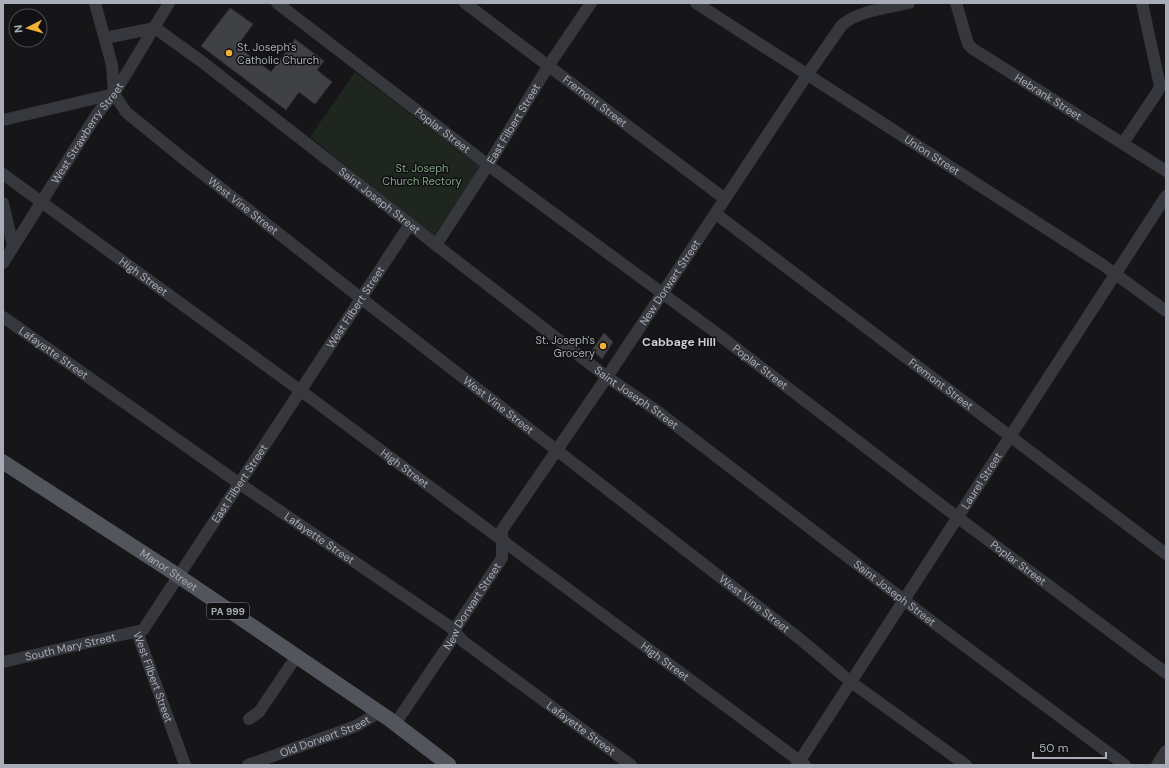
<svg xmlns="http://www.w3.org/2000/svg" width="1169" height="768" font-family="'DM Sans',sans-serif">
<rect width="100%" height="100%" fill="#161618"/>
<polygon fill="#1e261f" points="355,72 480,167 434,236 310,137"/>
<g fill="#404145" stroke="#303034">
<polygon points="230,8 253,24 237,46 271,72 295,39 324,61 317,70 332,82 315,104 299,92 286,110 201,46"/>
<polygon points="604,333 613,342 602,359 592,350"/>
</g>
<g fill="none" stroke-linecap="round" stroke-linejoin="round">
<g stroke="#37383d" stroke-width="12">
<path id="s1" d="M95,3l17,62 2,29 12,18 54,44 182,143 438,340 51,43 115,83"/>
<path id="s2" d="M277,3l211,162 227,167 242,185 209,156"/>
<path id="s3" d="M465,3l260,196"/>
<path id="s4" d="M696,3l407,262 63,46"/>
<path id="s5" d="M956,3l12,41 5,5 193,122"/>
<path id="s6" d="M105,38l50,-10 46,33 209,163 26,21 171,132 50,34 277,212 191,142"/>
<polyline points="3,120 114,94"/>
<polyline points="1123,143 1158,91 1160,86 1142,3"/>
<path id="s7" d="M3,174l298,217 504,374"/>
<polyline points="3,203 13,246"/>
<path id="s8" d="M716,214l450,340"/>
<path id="s9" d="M436,245l52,-80 61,-100 42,-62"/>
<path id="s10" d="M3,263l94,-149 17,-20 55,-91"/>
<path id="s11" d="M3,317l237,167 209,142 15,16 167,123"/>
<path id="s12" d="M137,632l48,133"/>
<path id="s13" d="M3,662l140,-32 267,-406"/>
<polyline points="249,719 259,712 296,657"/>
<path id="s14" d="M395,724l58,-86 4,-12 45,-68v-28l105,-153 200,-302 35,-50c15,-14 46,-17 67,-22"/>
<path id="s15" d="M248,765l108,-39 22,-13"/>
<path id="s16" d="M797,765l369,-569"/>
<polyline points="1157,765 1166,751"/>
</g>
<path stroke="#53555c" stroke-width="15" id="s17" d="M3,462l168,109 218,148 60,46"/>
</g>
<g fill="#f2b134" stroke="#111113" stroke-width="1.5">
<circle cx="229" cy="53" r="4"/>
<circle cx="603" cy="346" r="4"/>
</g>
<g text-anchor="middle" stroke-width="3" stroke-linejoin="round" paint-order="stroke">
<rect fill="#111113" stroke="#7b7e86" stroke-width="1" x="207" y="603" width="42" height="16" rx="3"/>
<g font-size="10" font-weight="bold" fill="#a8adb8">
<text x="228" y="615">PA 999</text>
</g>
<g font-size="11" fill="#a8adb8" stroke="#111113" text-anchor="start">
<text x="237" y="51">St. Joseph's<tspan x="237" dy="13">Catholic Church</tspan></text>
<text x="595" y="344" text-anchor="end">St. Joseph's<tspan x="595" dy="13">Grocery</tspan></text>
</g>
<g font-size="11" fill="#a8adb8" stroke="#111113">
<text dy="4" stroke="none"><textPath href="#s5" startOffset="139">Hebrank Street</textPath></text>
<text dy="4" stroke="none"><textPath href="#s3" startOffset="163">Fremont Street</textPath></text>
<text dy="4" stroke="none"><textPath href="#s9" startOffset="144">East Filbert Street</textPath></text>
<text dy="4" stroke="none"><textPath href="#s2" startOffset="209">Poplar Street</textPath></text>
<text dy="4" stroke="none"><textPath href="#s10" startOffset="155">West Strawberry Street</textPath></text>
<text dy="4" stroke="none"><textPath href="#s4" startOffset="281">Union Street</textPath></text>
<text dy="4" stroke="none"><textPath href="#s6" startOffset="334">Saint Joseph Street</textPath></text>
<text dy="4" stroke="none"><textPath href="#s1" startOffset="265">West Vine Street</textPath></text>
<text dy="4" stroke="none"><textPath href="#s7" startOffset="174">High Street</textPath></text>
<text dy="4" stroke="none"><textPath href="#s14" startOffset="525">New Dorwart Street</textPath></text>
<text dy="4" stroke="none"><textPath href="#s13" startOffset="530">West Filbert Street</textPath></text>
<text dy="4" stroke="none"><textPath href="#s11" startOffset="62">Lafayette Street</textPath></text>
<text dy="4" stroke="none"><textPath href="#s2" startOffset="605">Poplar Street</textPath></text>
<text dy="4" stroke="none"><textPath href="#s8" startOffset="282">Fremont Street</textPath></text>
<text dy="4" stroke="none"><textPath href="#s6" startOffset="658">Saint Joseph Street</textPath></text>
<text dy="4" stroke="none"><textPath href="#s1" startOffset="589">West Vine Street</textPath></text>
<text dy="4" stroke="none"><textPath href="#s7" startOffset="498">High Street</textPath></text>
<text dy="4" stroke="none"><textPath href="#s16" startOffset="339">Laurel Street</textPath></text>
<text dy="4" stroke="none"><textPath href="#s13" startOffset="319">East Filbert Street</textPath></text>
<text dy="4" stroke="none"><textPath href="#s11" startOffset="386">Lafayette Street</textPath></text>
<text dy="4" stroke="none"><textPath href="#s2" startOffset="929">Poplar Street</textPath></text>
<text dy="4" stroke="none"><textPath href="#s17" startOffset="198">Manor Street</textPath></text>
<text dy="4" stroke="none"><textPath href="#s6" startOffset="982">Saint Joseph Street</textPath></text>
<text dy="4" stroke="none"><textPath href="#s1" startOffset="913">West Vine Street</textPath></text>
<text dy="4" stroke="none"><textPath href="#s14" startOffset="141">New Dorwart Street</textPath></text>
<text dy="4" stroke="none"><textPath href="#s13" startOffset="69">South Mary Street</textPath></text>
<text dy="4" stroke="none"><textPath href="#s7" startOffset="822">High Street</textPath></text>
<text dy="4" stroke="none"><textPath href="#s12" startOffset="48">West Filbert Street</textPath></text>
<text dy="4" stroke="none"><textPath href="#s11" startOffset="710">Lafayette Street</textPath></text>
<text dy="4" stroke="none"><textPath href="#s15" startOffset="82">Old Dorwart Street</textPath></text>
</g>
<g font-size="11" fill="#7fa381" stroke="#111113">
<text x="422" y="172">St. Joseph<tspan x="422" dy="13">Church Rectory</tspan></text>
</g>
<g font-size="12" font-weight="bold" fill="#c9ccd4" stroke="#111113">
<text x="679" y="346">Cabbage Hill</text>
</g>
</g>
<rect width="1169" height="768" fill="none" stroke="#a8adb8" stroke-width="8"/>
<g transform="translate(28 28) rotate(264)"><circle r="19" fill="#111113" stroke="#4d4f55"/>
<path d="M0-3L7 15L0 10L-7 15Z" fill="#f2b134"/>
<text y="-6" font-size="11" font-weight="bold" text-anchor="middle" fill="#a8adb8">N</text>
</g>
<path d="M1033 752v6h73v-6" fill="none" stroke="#a8adb8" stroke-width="2"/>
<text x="1039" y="752" font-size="12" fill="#a8adb8" stroke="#111113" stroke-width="3" paint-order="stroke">50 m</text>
</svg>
